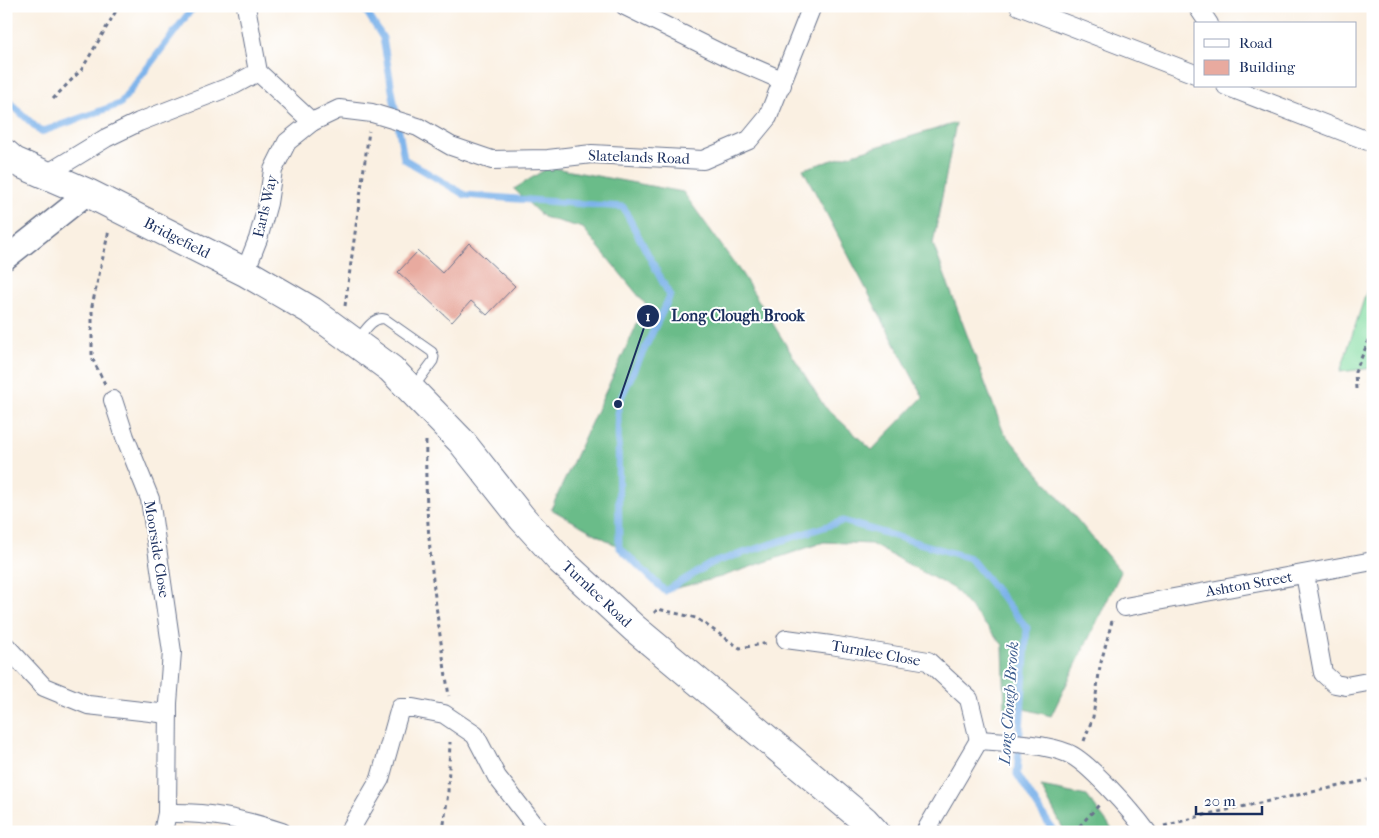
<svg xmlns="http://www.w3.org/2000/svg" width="1379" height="838" font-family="'IM FELL French Canon',serif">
<rect width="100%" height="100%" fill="#fff"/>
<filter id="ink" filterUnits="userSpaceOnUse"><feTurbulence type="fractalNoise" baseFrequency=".02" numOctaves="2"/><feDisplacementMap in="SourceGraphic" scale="10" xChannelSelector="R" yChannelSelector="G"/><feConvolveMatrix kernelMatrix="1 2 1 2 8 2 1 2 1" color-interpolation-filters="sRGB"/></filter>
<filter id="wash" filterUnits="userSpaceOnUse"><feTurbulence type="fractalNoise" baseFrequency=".0096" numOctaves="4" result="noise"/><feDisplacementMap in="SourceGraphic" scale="20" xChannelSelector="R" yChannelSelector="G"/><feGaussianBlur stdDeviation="1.12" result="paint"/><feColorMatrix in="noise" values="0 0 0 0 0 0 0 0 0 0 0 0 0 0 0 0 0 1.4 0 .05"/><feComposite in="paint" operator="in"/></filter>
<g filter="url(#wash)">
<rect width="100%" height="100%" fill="#faf0e2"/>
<polygon fill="#84dda3" stroke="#508680" points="1373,272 1373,368 1340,372"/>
<g fill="#6bbc89" stroke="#437674">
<polygon points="956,123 933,244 1003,431 1121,572 1051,716 1010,705 1005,710 1003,645 954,589 871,544 824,542 721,577 665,591 619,547 551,509 646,305 583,228 543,217 514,189 549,167 683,192 742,274 824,406 872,450 923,397 803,169"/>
<polygon points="1041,787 1087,796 1114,832 1065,832"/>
</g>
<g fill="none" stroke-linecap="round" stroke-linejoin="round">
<g stroke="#7bb2ea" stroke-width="7">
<polyline points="363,6 383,38 404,159 465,195 623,207 670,296 618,404 619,547 665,591 712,563 843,521 970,558 1027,628 1017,774 1054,832"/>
<polyline points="6,99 41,132 120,104 191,10 198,6"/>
</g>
</g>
<g id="blocks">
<polygon fill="#e8aa9f" points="469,243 515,286 487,315 471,301 452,322 398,272 418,251 442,273"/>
</g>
</g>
<g filter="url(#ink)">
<use href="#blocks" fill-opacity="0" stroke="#69738c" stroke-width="1"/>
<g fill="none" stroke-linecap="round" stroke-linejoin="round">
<g stroke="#69738c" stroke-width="11">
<path id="service" d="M357,341c7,-9 16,-25 28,-22l47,33 2,5 -1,4 -20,27"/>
</g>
<g stroke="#69738c" stroke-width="20">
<g id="minor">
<polyline points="246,6 258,72 312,122 339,109 372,113 418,127 451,146 492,160 548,159 592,154 703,160 749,140 768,117 812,6"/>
<polyline points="625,6 726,56 777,78 782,85"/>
<polyline points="1019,6 1195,74"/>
<polyline points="1197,6 1209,24"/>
<polyline points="1226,86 1373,143"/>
<polyline points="47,174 106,138 139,122 234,85 258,72"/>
<polyline points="245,272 258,239 268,203 273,170 287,142 312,122"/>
<polyline points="113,400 125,437 150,499 172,652 168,703 167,813 163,832"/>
<polyline points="1305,574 1323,673 1335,684 1346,686 1373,681"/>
<polyline points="1125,607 1373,561"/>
<polyline points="786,639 831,645 928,661 969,699 979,740"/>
<polyline points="6,646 44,687 88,705 168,714"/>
<path d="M167,813c44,-1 74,6 115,19"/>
<polyline points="349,832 380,779 400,708 413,708 444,714 475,735 497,777 540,832"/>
<path d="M925,832l54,-92c24,2 66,4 88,13 20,7 66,60 80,79"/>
</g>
</g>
<g stroke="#69738c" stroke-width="25">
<polyline id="tertiary" points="6,258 88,193"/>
</g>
<g stroke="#69738c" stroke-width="30">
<polyline id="primary" points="6,154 14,161 88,193 245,272 312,311 391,369 461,441 522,518 560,560 634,628 864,820 875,832"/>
</g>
<g stroke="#69738c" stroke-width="3" stroke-dasharray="4 4" stroke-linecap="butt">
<polyline points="53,99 82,69 119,6"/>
<polyline points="345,306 369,131"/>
<polyline points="105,384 92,358 92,306 109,230"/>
<polyline points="1356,389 1355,372 1373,331"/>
<path d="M426,441c-2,86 10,171 23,255"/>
<polyline points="654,613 658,609 696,618 740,648 768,643"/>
<polyline points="1084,741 1093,717 1100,666 1112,621"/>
<polyline points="1164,826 1208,814 1373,779"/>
<polyline points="443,832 448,792 450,742"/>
<polyline points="1074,832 1099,805"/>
</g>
<use href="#service" stroke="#fff" stroke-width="9"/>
<use href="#minor" stroke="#fff" stroke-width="18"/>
<use href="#tertiary" stroke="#fff" stroke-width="22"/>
<use href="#primary" stroke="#fff" stroke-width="28"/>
</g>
</g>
<g text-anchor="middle" stroke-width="4" stroke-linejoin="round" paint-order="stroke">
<g font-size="15" fill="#1b2f5e" stroke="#fff">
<text transform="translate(639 157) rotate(2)" y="5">Slatelands Road</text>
<text transform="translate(265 206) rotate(-77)" y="5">Earls Way</text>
<text transform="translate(177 238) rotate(27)" y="5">Bridgefield</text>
<text transform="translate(157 549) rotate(81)" y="5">Moorside Close</text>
<text transform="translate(1249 584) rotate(-10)" y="5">Ashton Street</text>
<text transform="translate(597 594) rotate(43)" y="5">Turnlee Road</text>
<text transform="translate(876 653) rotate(10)" y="5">Turnlee Close</text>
</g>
<g font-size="16" font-style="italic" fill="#3d5d8f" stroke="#fff">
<text transform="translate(1008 703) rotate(-86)" y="6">Long Clough Brook</text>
</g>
</g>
<path fill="none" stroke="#1b2f5e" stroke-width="2" d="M618 404L648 316"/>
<g fill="#1b2f5e" stroke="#fff" stroke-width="2">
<circle cx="618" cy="404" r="5"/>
<circle cx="648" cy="316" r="12"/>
</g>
<g font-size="15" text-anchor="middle" font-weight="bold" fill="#fff">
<text x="648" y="321">1</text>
</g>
<g font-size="16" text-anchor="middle" font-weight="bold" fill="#1b2f5e" stroke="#fff" stroke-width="4" stroke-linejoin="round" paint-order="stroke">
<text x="738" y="321">Long Clough Brook</text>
</g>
<rect width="1379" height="838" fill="none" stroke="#fff" stroke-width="25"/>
<rect x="1194" y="22" width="162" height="65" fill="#ffffff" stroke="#a4acbf"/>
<rect x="1204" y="39" width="25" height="8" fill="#ffffff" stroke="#a4acbf"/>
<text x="1239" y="48" font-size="15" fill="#1b2f5e">Road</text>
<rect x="1204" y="60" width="25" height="15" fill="#e8aa9f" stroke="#a4acbf"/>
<text x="1239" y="72" font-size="15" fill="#1b2f5e">Building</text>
<path d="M1196 806v8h66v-8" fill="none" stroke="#1b2f5e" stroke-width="2.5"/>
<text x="1204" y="806" font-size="15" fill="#1b2f5e" stroke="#ffffff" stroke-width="4" paint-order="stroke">20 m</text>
</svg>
